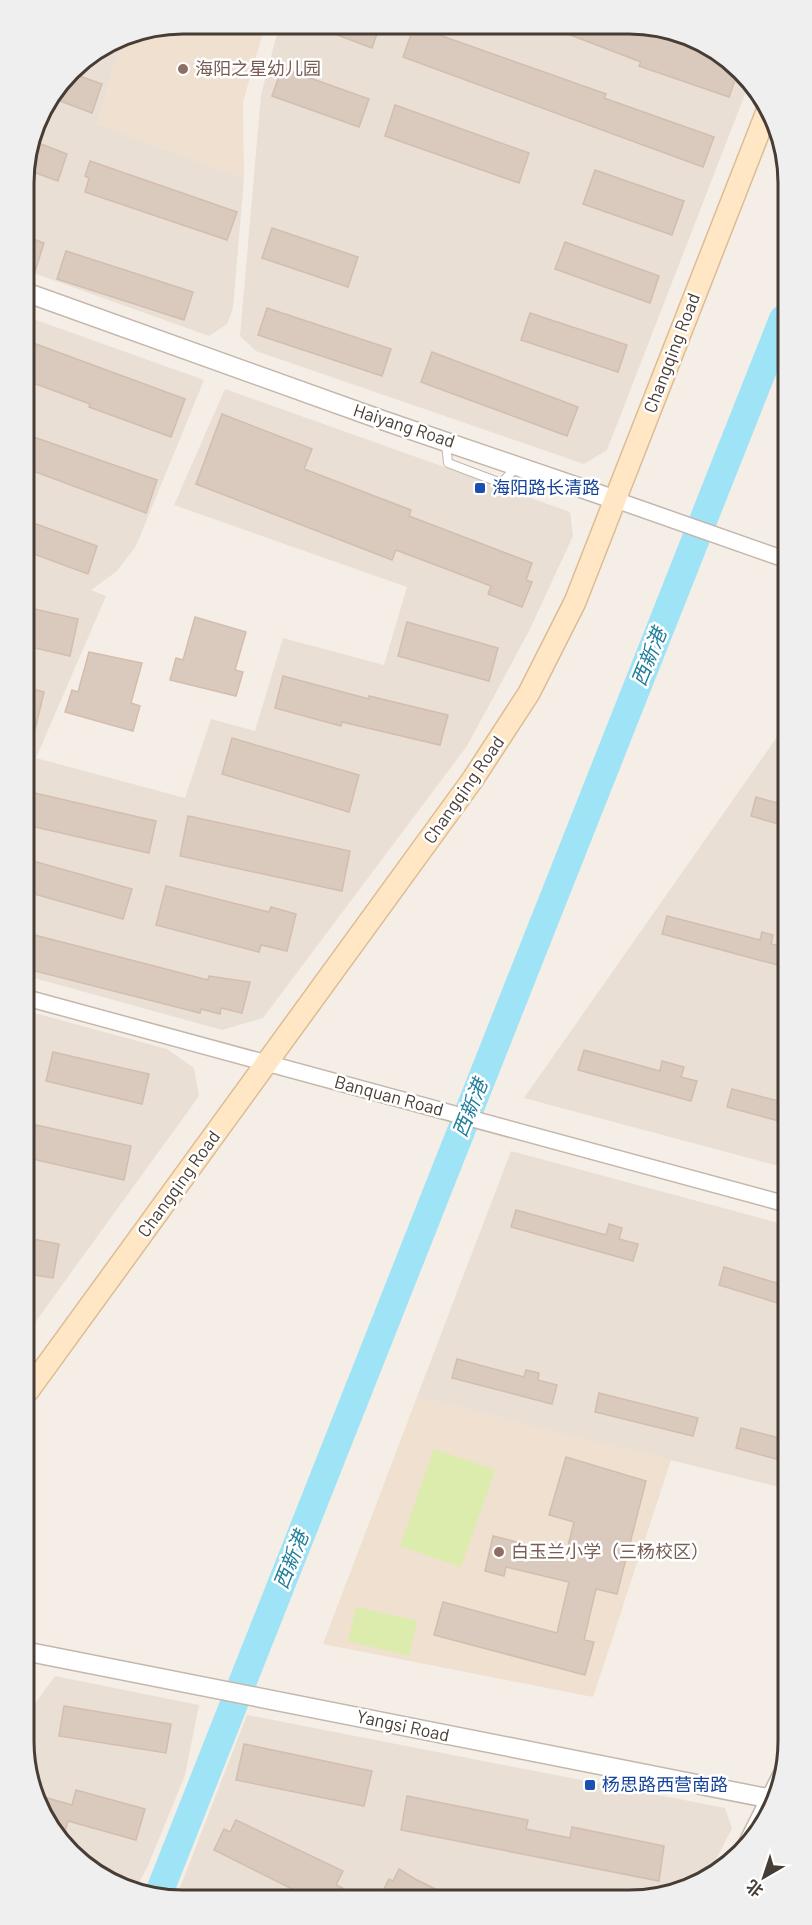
<svg xmlns="http://www.w3.org/2000/svg" width="812" height="1925" font-family="Barlow,'Noto Sans SC',sans-serif">
<rect width="100%" height="100%" fill="#f5eee7"/>
<g fill="#e9dfd4">
<polygon points="251,24 660,27 741,70 749,84 607,450 584,464 256,351 240,336 261,95 277,34"/>
<polygon points="123,36 97,124 244,178 233,308 227,324 209,336 25,270 24,172 40,113 78,64"/>
<polygon points="25,316 204,380 136,546 117,571 91,590 106,596 36,758 185,798 211,719 255,731 283,638 384,665 407,587 174,505 225,389 570,512 573,536 529,631 467,746 263,1018 222,1030 27,976"/>
<polygon points="784,727 786,1168 524,1098"/>
<polygon points="27,1011 167,1049 194,1068 199,1096 28,1332"/>
<polygon points="511,1151 786,1225 787,1489 417,1397"/>
<polygon points="55,1676 199,1705 185,1775 147,1868 135,1889 78,1861 29,1783 29,1712"/>
<polygon points="247,1715 725,1808 732,1828 711,1870 670,1896 176,1898"/>
</g>
<g fill="#efe0cf">
<polygon points="183,24 251,24 264,29 243,102 244,178 97,124 123,36"/>
<polygon points="417,1397 671,1460 593,1697 323,1644"/>
</g>
<g fill="#dbecac">
<polygon points="434,1449 495,1470 461,1567 400,1546"/>
<polygon points="356,1607 417,1621 409,1656 348,1641"/>
</g>
<g fill="none" stroke-linecap="round" stroke-linejoin="round">
<polyline stroke="#9ee3f6" stroke-width="28" points="157,1898 783,319"/>
</g>
<g fill="#dacabe" stroke="#d3bdae" stroke-width="1.5">
<polygon points="311,25 380,25 372,48"/>
<polygon points="414,26 606,94 604,98 714,137 703,167 403,57"/>
<polygon points="547,26 635,27 708,53 739,69 729,97 639,66 641,62"/>
<polygon points="282,68 369,99 359,127 272,96"/>
<polygon points="71,73 102,84 92,113 52,98"/>
<polygon points="395,105 529,153 519,183 385,136"/>
<polygon points="33,141 67,154 58,181 25,169"/>
<polygon points="90,161 237,212 227,240 85,192 89,178 85,176"/>
<polygon points="595,170 684,201 672,235 583,204"/>
<polygon points="272,228 358,257 348,287 262,258"/>
<polygon points="25,236 44,243 35,271 25,267"/>
<polygon points="565,242 659,276 650,303 555,269"/>
<polygon points="66,251 193,292 184,320 57,279"/>
<polygon points="267,308 391,349 382,376 258,335"/>
<polygon points="530,313 627,345 618,372 521,340"/>
<polygon points="25,340 185,399 171,437 89,407 90,404 25,380"/>
<polygon points="432,352 578,407 567,436 421,382"/>
<polygon points="222,414 312,449 304,469 411,510 409,516 532,563 526,580 532,582 522,607 488,594 491,586 396,550 392,560 196,484"/>
<polygon points="25,434 157,480 146,513 25,468"/>
<polygon points="25,520 97,546 88,574 26,551"/>
<polygon points="26,607 78,619 70,656 26,646"/>
<polygon points="195,617 246,632 235,670 243,672 236,696 170,680 176,658 183,660"/>
<polygon points="407,622 498,648 489,681 398,656"/>
<polygon points="89,652 142,663 131,703 140,706 133,731 65,712 72,690 78,692"/>
<polygon points="283,676 369,699 369,696 448,715 440,745 342,722 341,726 275,708"/>
<polygon points="26,687 44,692 31,746 26,745"/>
<polygon points="232,738 359,775 349,812 222,774"/>
<polygon points="26,791 156,821 149,853 26,825"/>
<polygon points="756,797 785,805 785,826 751,816"/>
<polygon points="188,816 350,851 342,891 180,856"/>
<polygon points="26,859 132,889 123,919 27,892"/>
<polygon points="166,886 269,912 271,907 296,914 287,951 261,945 259,952 156,925"/>
<polygon points="667,916 760,940 762,932 773,935 771,944 785,947 785,967 662,934"/>
<polygon points="27,933 208,980 209,976 250,982 242,1013 221,1008 220,1014 201,1009 200,1013 27,969"/>
<polygon points="584,1050 660,1071 662,1061 684,1067 681,1077 697,1081 691,1101 578,1070"/>
<polygon points="53,1052 149,1074 142,1104 46,1081"/>
<polygon points="732,1089 786,1103 786,1123 727,1107"/>
<polygon points="36,1125 131,1146 124,1180 28,1158"/>
<polygon points="516,1210 606,1235 609,1224 622,1228 619,1239 638,1244 633,1261 511,1227"/>
<polygon points="28,1238 59,1244 53,1278 28,1274"/>
<polygon points="724,1267 786,1286 781,1304 719,1285"/>
<polygon points="457,1359 524,1377 526,1370 539,1373 538,1380 557,1385 552,1404 452,1378"/>
<polygon points="599,1393 698,1418 693,1436 595,1412"/>
<polygon points="741,1428 787,1440 787,1462 736,1448"/>
<polygon points="566,1457 646,1481 617,1594 596,1589 584,1640 594,1642 585,1675 434,1635 443,1602 557,1633 569,1582 506,1567 504,1576 485,1571 493,1536 566,1554 574,1522 549,1515"/>
<polygon points="64,1706 171,1724 166,1753 59,1736"/>
<polygon points="244,1744 372,1771 364,1806 236,1780"/>
<polygon points="76,1790 145,1809 136,1840 68,1821 63,1838 37,1795 72,1805"/>
<polygon points="407,1796 528,1820 526,1829 570,1838 572,1827 664,1846 659,1881 401,1830"/>
<polygon points="236,1820 343,1871 336,1885 360,1897 308,1897 214,1850 224,1829 230,1832"/>
<polygon points="399,1869 415,1879 452,1897 380,1897 389,1879 393,1881"/>
</g>
<g fill="none" stroke-linecap="round" stroke-linejoin="round">
<g stroke="#c4b7ab" stroke-width="10">
<polyline id="service" points="446,443 448,463 501,483 517,467"/>
</g>
<g stroke="#c4b7ab" stroke-width="18">
<g id="minor">
<polyline points="616,500 784,559"/>
<polyline points="27,998 786,1204"/>
<polyline points="743,1850 785,1766"/>
</g>
</g>
<g stroke="#c4b7ab" stroke-width="21">
<g id="tertiary">
<polyline points="25,292 382,420 616,500"/>
<polyline points="29,1652 777,1800"/>
</g>
</g>
<g stroke="#dcbc94" stroke-width="24">
<polyline id="secondary" points="28,1391 473,779 529,693 575,602 766,114"/>
</g>
<use href="#service" stroke="#fff" stroke-width="8"/>
<use href="#minor" stroke="#fff" stroke-width="15"/>
<use href="#tertiary" stroke="#fff" stroke-width="18"/>
<use href="#secondary" stroke="#ffe7c6" stroke-width="21"/>
</g>
<g fill="#8d6e63" stroke="#fff" stroke-width="2">
<circle cx="183" cy="69" r="6"/>
<circle cx="499" cy="1552" r="6"/>
</g>
<g fill="#1a4fb4" stroke="#fff" stroke-width="2">
<rect x="474" y="482" width="12" height="12" rx="3"/>
<rect x="584" y="1779" width="12" height="12" rx="3"/>
</g>
<g text-anchor="middle" stroke-width="5" stroke-linejoin="round" paint-order="stroke">
<g font-size="18" fill="#785e54" stroke="#fff" text-anchor="start">
<text x="195" y="75">海阳之星幼儿园</text>
<text x="511" y="1558">白玉兰小学（三杨校区）</text>
</g>
<g font-size="18" fill="#483d35" stroke="#fff">
<text transform="translate(672 353) rotate(-69)" y="6">Changqing Road</text>
<text transform="translate(404 426) rotate(18)" y="6">Haiyang Road</text>
<text transform="translate(464 790) rotate(-55)" y="6">Changqing Road</text>
<text transform="translate(389 1096) rotate(15)" y="6">Banquan Road</text>
<text transform="translate(179 1184) rotate(-54)" y="6">Changqing Road</text>
<text transform="translate(403 1726) rotate(12)" y="6">Yangsi Road</text>
</g>
<g font-size="18" fill="#164399" stroke="#fff" text-anchor="start">
<text x="492" y="494">海阳路长清路</text>
<text x="602" y="1791">杨思路西营南路</text>
</g>
<g font-size="20" font-style="italic" fill="#217e9b" stroke="#fff">
<text transform="translate(649 657) rotate(-68)" y="7">西新港</text>
<text transform="translate(470 1108) rotate(-68)" y="7">西新港</text>
<text transform="translate(291 1560) rotate(-68)" y="7">西新港</text>
</g>
</g>
<path d="M0 0H812V1925H0ZM183 34H629A149 149 0 0 1 778 183V1741A149 149 0 0 1 629 1890H183A149 149 0 0 1 34 1741V183A149 149 0 0 1 183 34Z" fill="#f0efef" fill-rule="evenodd"/>
<path fill="none" stroke="#483d35" stroke-width="3" d="M183 34H629A149 149 0 0 1 778 183V1741A149 149 0 0 1 629 1890H183A149 149 0 0 1 34 1741V183A149 149 0 0 1 183 34Z"/>
<g transform="translate(764 1877) rotate(219)" stroke="#ffffff" stroke-width="4.5" paint-order="stroke">
<path d="M0-4.5L10 22L0 15L-10 22Z" fill="#483d35"/>
<text y="-9" font-size="16" font-weight="bold" text-anchor="middle" fill="#483d35">北</text>
</g>
</svg>
